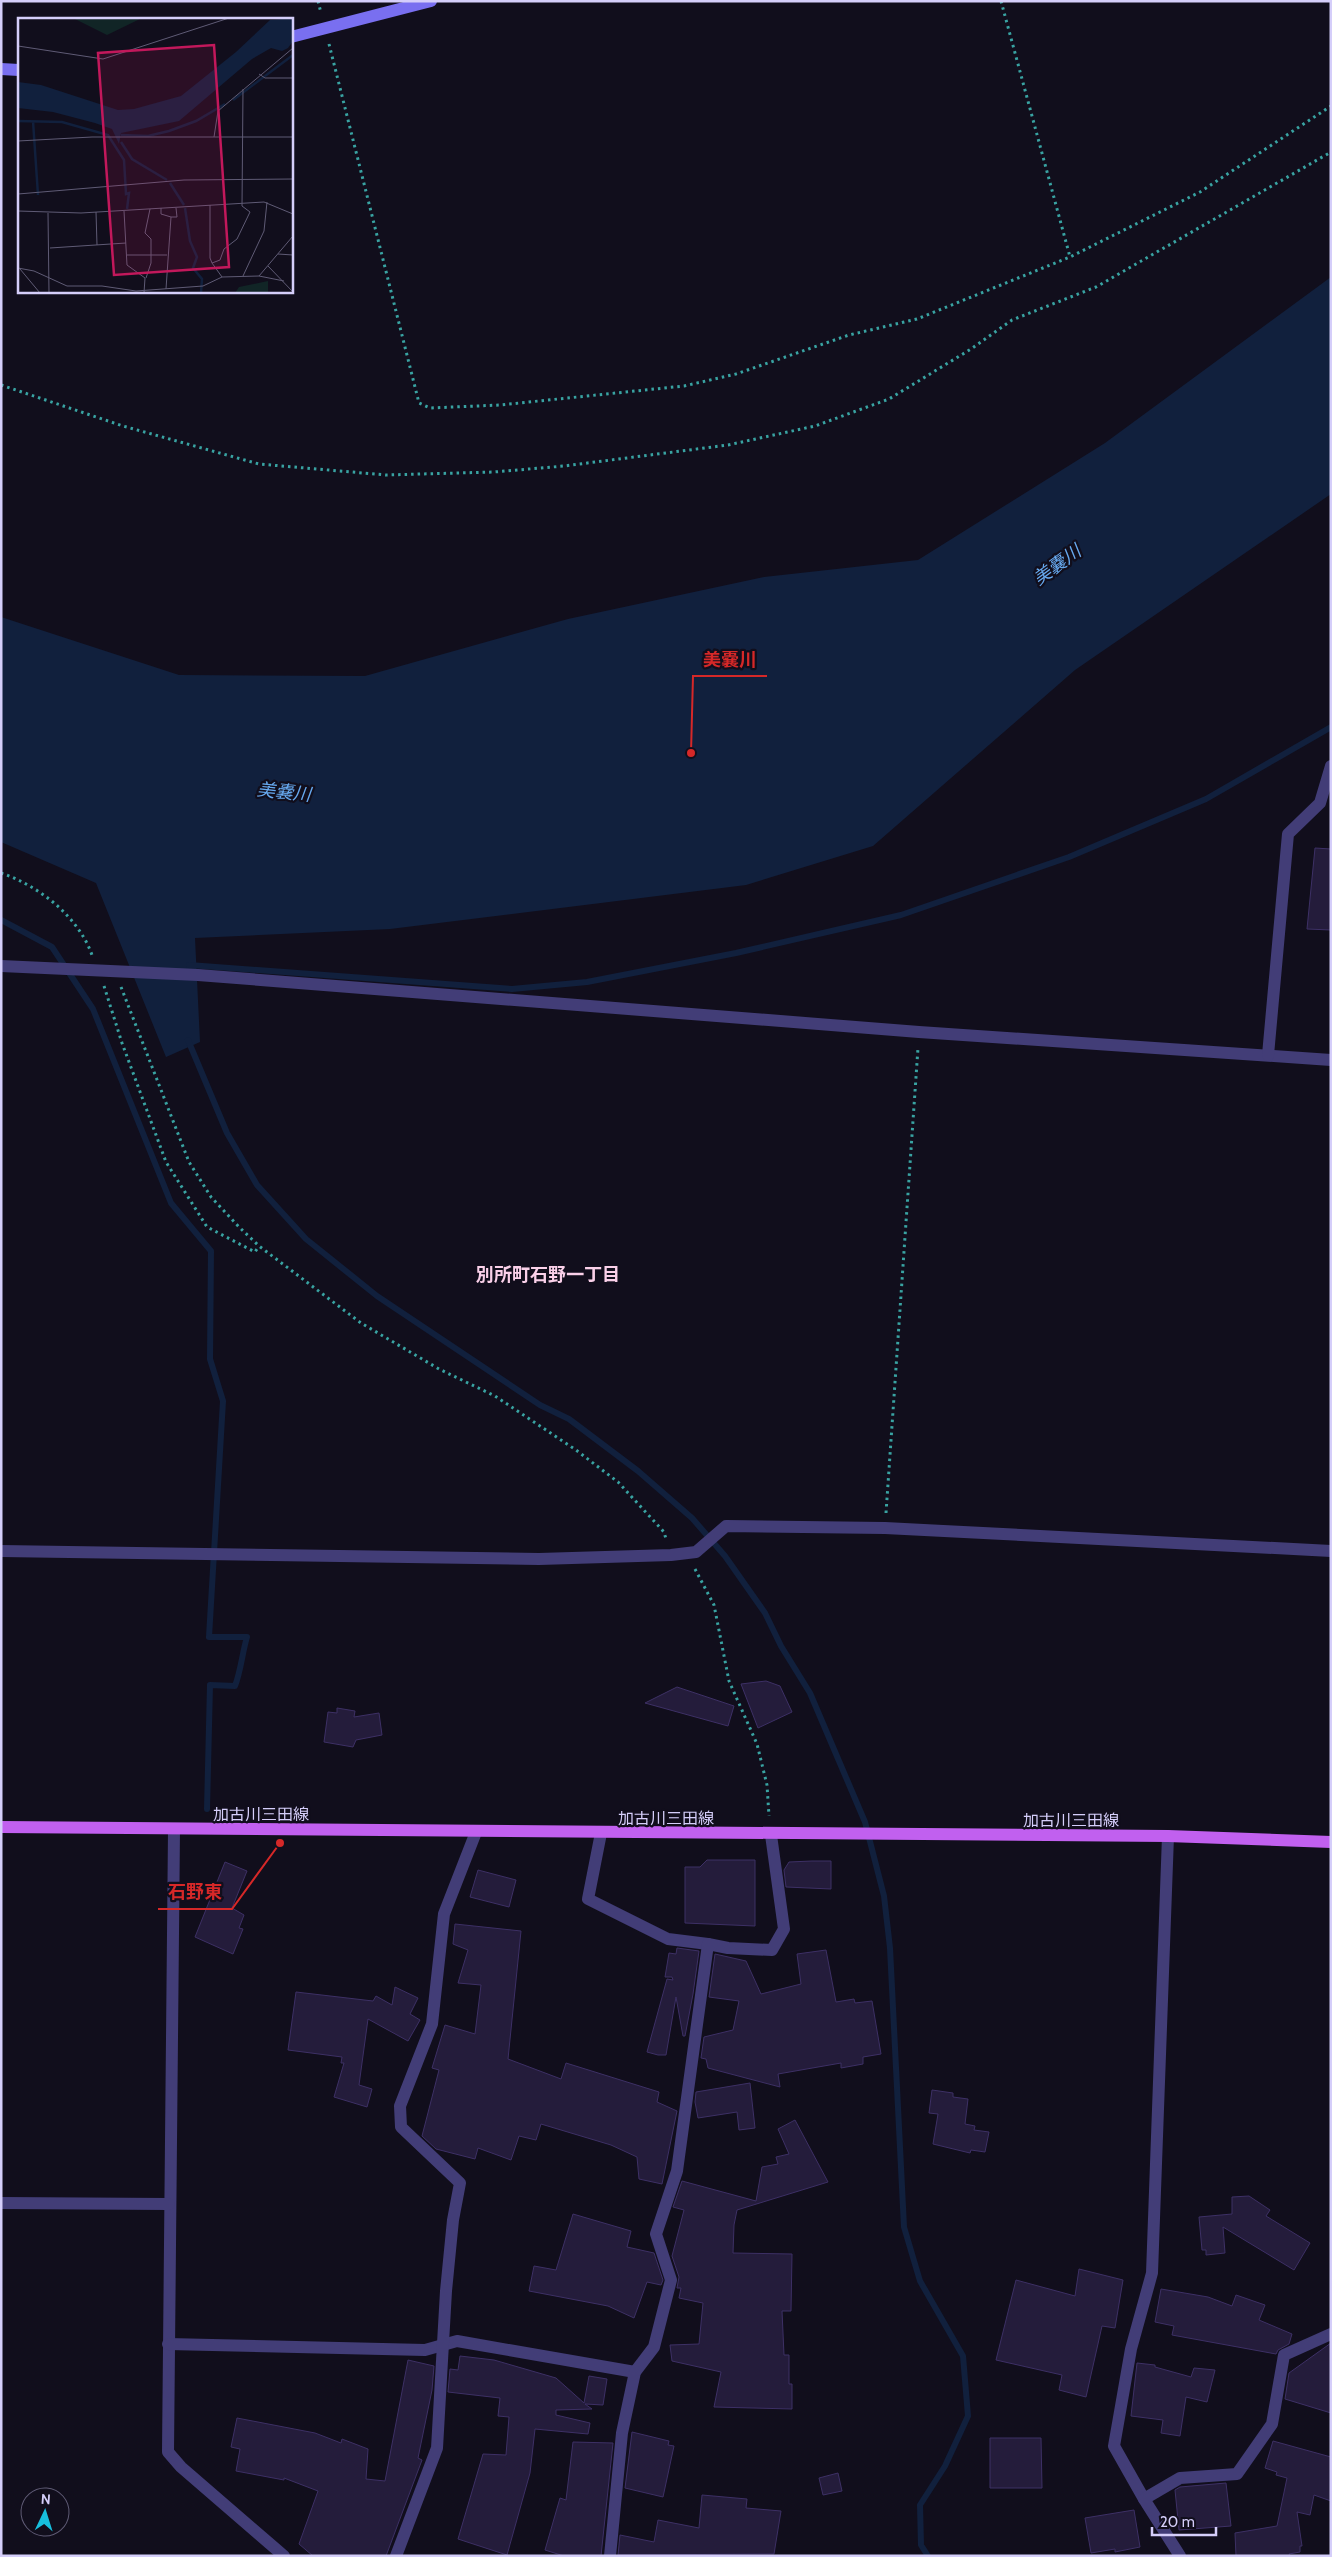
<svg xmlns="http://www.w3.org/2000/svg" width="1332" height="2557" font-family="Cabin,'Noto Sans JP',sans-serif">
<rect width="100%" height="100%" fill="#110e1c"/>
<polygon fill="#11203d" points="1331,277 1331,494 1075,670 873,846 746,885 390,929 195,938 200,1042 166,1057 96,883 1,842 1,617 179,675 365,676 568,619 764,577 918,560 1105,443"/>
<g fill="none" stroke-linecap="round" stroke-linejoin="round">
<g stroke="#11203d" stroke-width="6">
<path d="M1,920l51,27 41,62 78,194 40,48 -1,108 13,42 -14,236h38c-5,17 -6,33 -12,49l-25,-1 -3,124"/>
<polyline points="189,965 512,989 587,982 736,953 901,915 1069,857 1206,799 1331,727"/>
<polyline points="188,1040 227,1133 257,1185 306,1239 377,1296 540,1405 569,1419 638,1471 692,1518 725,1556 765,1613 781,1646 810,1693 865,1822 884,1896 890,1948 904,2227 920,2281 963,2356 968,2416 945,2466 920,2505 921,2545 928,2556"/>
</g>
</g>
<g fill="#241c3b" stroke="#3d3065">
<polygon points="1315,848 1331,849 1331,930 1307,929"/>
<polygon points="766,1681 780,1686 792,1712 758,1728 741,1684"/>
<polygon points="677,1687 734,1706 728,1726 645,1703"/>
<polygon points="337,1708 355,1711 354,1717 379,1713 382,1735 356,1740 353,1747 324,1742 328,1712 337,1713"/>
<polygon points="707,1860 755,1860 755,1926 685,1923 685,1867 700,1867"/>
<polygon points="812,1861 831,1861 831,1889 786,1887 784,1870 789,1862"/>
<polygon points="225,1862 247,1871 232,1908 244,1915 239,1928 243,1929 233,1954 195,1937"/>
<polygon points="478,1870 516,1880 509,1907 470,1897"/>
<polygon points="455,1924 521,1931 508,2059 561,2079 566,2063 659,2092 657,2102 677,2111 662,2184 639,2179 637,2157 611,2145 541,2124 536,2140 519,2136 511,2160 478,2148 475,2159 436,2149 422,2136 439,2070 432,2068 445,2025 475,2034 481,1985 458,1983 468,1950 453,1944"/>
<polygon points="677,1948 699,1951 693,1994 685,2036 683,2036 676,1997 666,2055 658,2055 647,2052 667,1979 673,1980 672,1977 665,1977 669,1953 676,1954"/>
<polygon points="826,1950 836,2002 854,1999 855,2003 872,2001 881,2054 863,2057 863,2064 841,2068 841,2063 778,2074 780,2087 708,2068 706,2059 701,2058 704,2037 733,2030 739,2001 709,1997 715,1954 746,1961 761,1994 801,1984 797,1954"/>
<polygon points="395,1987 418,1998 410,2014 420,2020 408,2041 368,2019 359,2085 372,2089 367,2107 334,2097 344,2063 341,2063 342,2057 288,2050 296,1992 373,2001 376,1996 392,2005"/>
<polygon points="750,2083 755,2128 739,2130 737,2112 698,2118 695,2102 696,2092"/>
<polygon points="932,2090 953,2093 953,2097 968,2099 965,2124 975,2126 974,2130 989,2132 985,2152 971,2150 970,2153 933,2144 938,2114 929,2113"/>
<polygon points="795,2120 828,2182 737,2210 734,2225 733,2253 792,2254 791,2311 782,2311 784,2355 789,2355 789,2384 792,2384 792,2409 714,2407 721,2372 672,2361 670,2345 699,2344 703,2303 679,2298 681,2288 677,2288 679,2277 672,2256 684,2210 673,2207 682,2181 756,2201 762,2167 778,2164 776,2157 789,2154 778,2129"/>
<polygon points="1249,2196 1270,2210 1266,2216 1310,2243 1294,2270 1223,2227 1225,2253 1206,2255 1206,2250 1202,2250 1199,2217 1232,2214 1232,2197"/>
<polygon points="573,2214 631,2231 627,2247 654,2253 663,2280 661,2285 647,2282 634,2318 608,2306 529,2291 534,2266 556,2270"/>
<polygon points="1079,2269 1123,2280 1115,2328 1102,2326 1086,2397 1059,2390 1062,2375 996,2360 1016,2280 1075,2296"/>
<polygon points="1161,2289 1208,2297 1232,2306 1236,2295 1265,2305 1259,2320 1292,2334 1289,2344 1278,2350 1276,2354 1172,2335 1174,2326 1155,2322"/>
<polygon points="1331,2343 1331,2413 1285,2399 1289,2373"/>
<polygon points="460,2356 494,2360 556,2378 584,2403 589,2376 607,2379 603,2405 585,2404 592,2409 556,2410 556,2415 590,2423 588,2434 535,2429 530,2473 507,2555 458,2539 483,2454 506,2455 509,2417 498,2416 500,2398 448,2392 450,2369 458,2370"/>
<polygon points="408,2360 434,2366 432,2390 418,2458 422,2460 386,2556 313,2556 299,2544 318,2491 284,2478 284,2480 236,2471 240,2449 231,2447 237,2418 315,2433 341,2443 342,2439 368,2449 366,2479 385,2481"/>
<polygon points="1137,2363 1155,2365 1155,2367 1191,2377 1194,2368 1215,2370 1207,2402 1186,2397 1180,2436 1161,2433 1163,2420 1131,2416"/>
<polygon points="632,2432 669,2441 668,2445 674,2446 663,2497 625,2488"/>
<polygon points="990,2438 1041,2438 1042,2488 990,2488"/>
<polygon points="1273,2441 1331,2457 1331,2501 1314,2495 1310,2515 1297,2512 1302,2546 1300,2546 1300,2552 1289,2554 1290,2556 1236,2556 1235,2533 1277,2526 1287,2478 1276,2475 1277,2472 1265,2468"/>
<polygon points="573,2442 613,2443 601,2556 564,2556 545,2550 560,2498 566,2500"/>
<polygon points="838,2473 842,2491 823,2495 819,2478"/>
<polygon points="1226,2483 1231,2526 1179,2530 1175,2490 1180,2487"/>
<polygon points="702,2495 747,2499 746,2508 781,2511 774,2554 618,2555 620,2535 654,2542 658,2520 699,2528"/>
<polygon points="1134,2510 1140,2547 1115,2552 1115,2549 1091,2553 1085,2518"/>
</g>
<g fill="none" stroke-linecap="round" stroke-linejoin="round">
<g stroke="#39a3a2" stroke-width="3" stroke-dasharray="2.5 4" stroke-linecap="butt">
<polyline points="318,1 321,13"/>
<polyline points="1001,1 1070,257"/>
<polyline points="329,44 419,403 430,408 500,405 684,386 736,374 849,335 917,319 1070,257 1200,192 1331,106"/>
<polyline points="1,385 123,426 259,464 386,475 494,472 564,466 728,445 815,426 889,399 971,349 1012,320 1096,287 1331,152"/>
<path d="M1,873c38,13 77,43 91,82"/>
<polyline points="104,986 122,1043 166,1162 207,1227 255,1252 259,1246"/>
<polyline points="121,987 189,1162 211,1197 239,1227 259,1246 361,1323 439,1369 495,1396 576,1450 618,1482 664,1532 666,1539"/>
<polyline points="886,1513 918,1048"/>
<polyline points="695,1569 714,1605 729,1681 757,1744 767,1785 769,1816"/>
</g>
<g stroke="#423d77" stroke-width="12">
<polyline points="1,966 198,975 919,1032 1331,1060"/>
<polyline points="1268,1055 1288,834 1320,803 1331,766"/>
<polyline points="1,1551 539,1559 671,1555 696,1552 726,1526 885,1528 1331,1551"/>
<polyline points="174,1830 168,2452 181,2467 284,2556"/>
<polyline points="601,1833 588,1899 668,1939 708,1944"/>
<polyline points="1,2203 169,2204"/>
<polyline points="168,2344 425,2350 457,2341 635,2372"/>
<polyline points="1144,2499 1114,2446 1131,2349 1152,2273 1168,1836"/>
<polyline points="396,2556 437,2448 446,2291 453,2220 460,2183 401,2127 400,2106 432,2024 444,1914 476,1832"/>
<polyline points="610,2556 622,2433 635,2372 654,2347 671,2280 656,2234 677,2171 708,1944 728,1948 772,1950 784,1929 771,1835"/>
<polyline points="1180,2556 1144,2499 1180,2478 1237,2474 1272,2424 1284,2355 1331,2334"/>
</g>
<g stroke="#796ff0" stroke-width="12">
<polyline points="291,37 431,1"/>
<polyline points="1,69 19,70"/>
</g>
<polyline stroke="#c160ef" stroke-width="12" points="1,1827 1168,1836 1331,1842"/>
</g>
<g text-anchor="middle" stroke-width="4.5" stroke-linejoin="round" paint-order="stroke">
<g font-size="16" fill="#d5cefa" stroke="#110e1c">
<text x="261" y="1820">加古川三田線</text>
<text x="666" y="1824">加古川三田線</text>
<text x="1071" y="1826">加古川三田線</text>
</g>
<g font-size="18" font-style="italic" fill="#67a9ef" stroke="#110e1c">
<text transform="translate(1057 565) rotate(-36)" y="6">美嚢川</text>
<text transform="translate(284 792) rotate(6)" y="6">美嚢川</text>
</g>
<g font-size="18" font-weight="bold" fill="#fad0e9" stroke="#110e1c">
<text x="548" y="1281">別所町石野一丁目</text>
</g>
</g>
<g transform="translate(18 18)">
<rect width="275" height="275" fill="#110e1c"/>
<path d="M55,0h69l-35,17zM250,263v12h-33l4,-6z" fill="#112526"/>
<path d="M275,0v23l-5,7 -6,3 -11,-3 -19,11 -73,62 -58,12 -2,11 -7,-15 -17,-6 -42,-11 -35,-4v-26l23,3 77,25 16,-1 47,-13 55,-44 34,-32z" fill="#11203d"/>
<path fill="none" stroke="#11203d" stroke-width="2.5" d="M215,82l60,-45M0,103l44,1 46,13 16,25 2,34 3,-1 -2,16M15,103l5,74M103,117l27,1 21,-5 27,-10 29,-17M103,124l11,17 35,21M152,165l14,22M167,190l5,33 7,16 -4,11 9,11 -1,14"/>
<path fill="none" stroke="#5f5b75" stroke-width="1" d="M0,28l85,13 126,-41M241,56l6,4h28M196,119l4,-26 75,-63M0,123l74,-4h201M0,176l166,-14 109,-1M192,187v53l2,5M143,190v6l10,3M0,193l63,2 183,-11 29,12M106,193l3,54 18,13 -1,15M78,194l1,33M30,195l1,80M32,230l76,-5M260,236l15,1M109,237h40M250,248l25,26M0,250l16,3 33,15h35l34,5 67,-5 19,-9 37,-1 25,5M2,251l20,24M225,258l21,-45 3,-29M241,258l34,-40M204,259l-10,-14 8,-3 4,-11 13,-10 13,-27 -8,-6 1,-117M128,260l5,-15v-24l-6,-6 5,-24M148,271l5,-72h6l-1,-9"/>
<path fill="#c2185b" fill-opacity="0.15" stroke="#c2185b" stroke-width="2.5" d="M196,27l15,222 -115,8 -16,-222z"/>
<rect width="275" height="275" fill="none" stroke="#d5cefa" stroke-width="2.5"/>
</g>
<path fill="none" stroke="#d62828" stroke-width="2" d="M691 753L693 676H767M280 1843L232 1909H158"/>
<g fill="#d62828" stroke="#110e1c" stroke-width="2">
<circle cx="691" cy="753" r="5"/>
<circle cx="280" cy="1843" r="5"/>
</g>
<g font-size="18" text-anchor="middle" font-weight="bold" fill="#d62828" stroke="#110e1c" stroke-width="4.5" stroke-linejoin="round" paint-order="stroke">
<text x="730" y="666">美嚢川</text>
<text x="195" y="1898">石野東</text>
</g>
<rect width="1332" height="2557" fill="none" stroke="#d5cefa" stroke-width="5"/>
<g transform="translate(45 2512) rotate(4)"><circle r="24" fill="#110e1c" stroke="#5f5b75"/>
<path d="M0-4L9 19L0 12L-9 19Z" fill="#17bfdd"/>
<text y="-8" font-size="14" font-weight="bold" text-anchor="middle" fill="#d5cefa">N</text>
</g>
<path d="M1152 2527v8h64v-8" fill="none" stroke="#d5cefa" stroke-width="2.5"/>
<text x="1160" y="2527" font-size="15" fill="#d5cefa" stroke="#110e1c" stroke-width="4" paint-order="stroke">20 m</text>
</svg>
